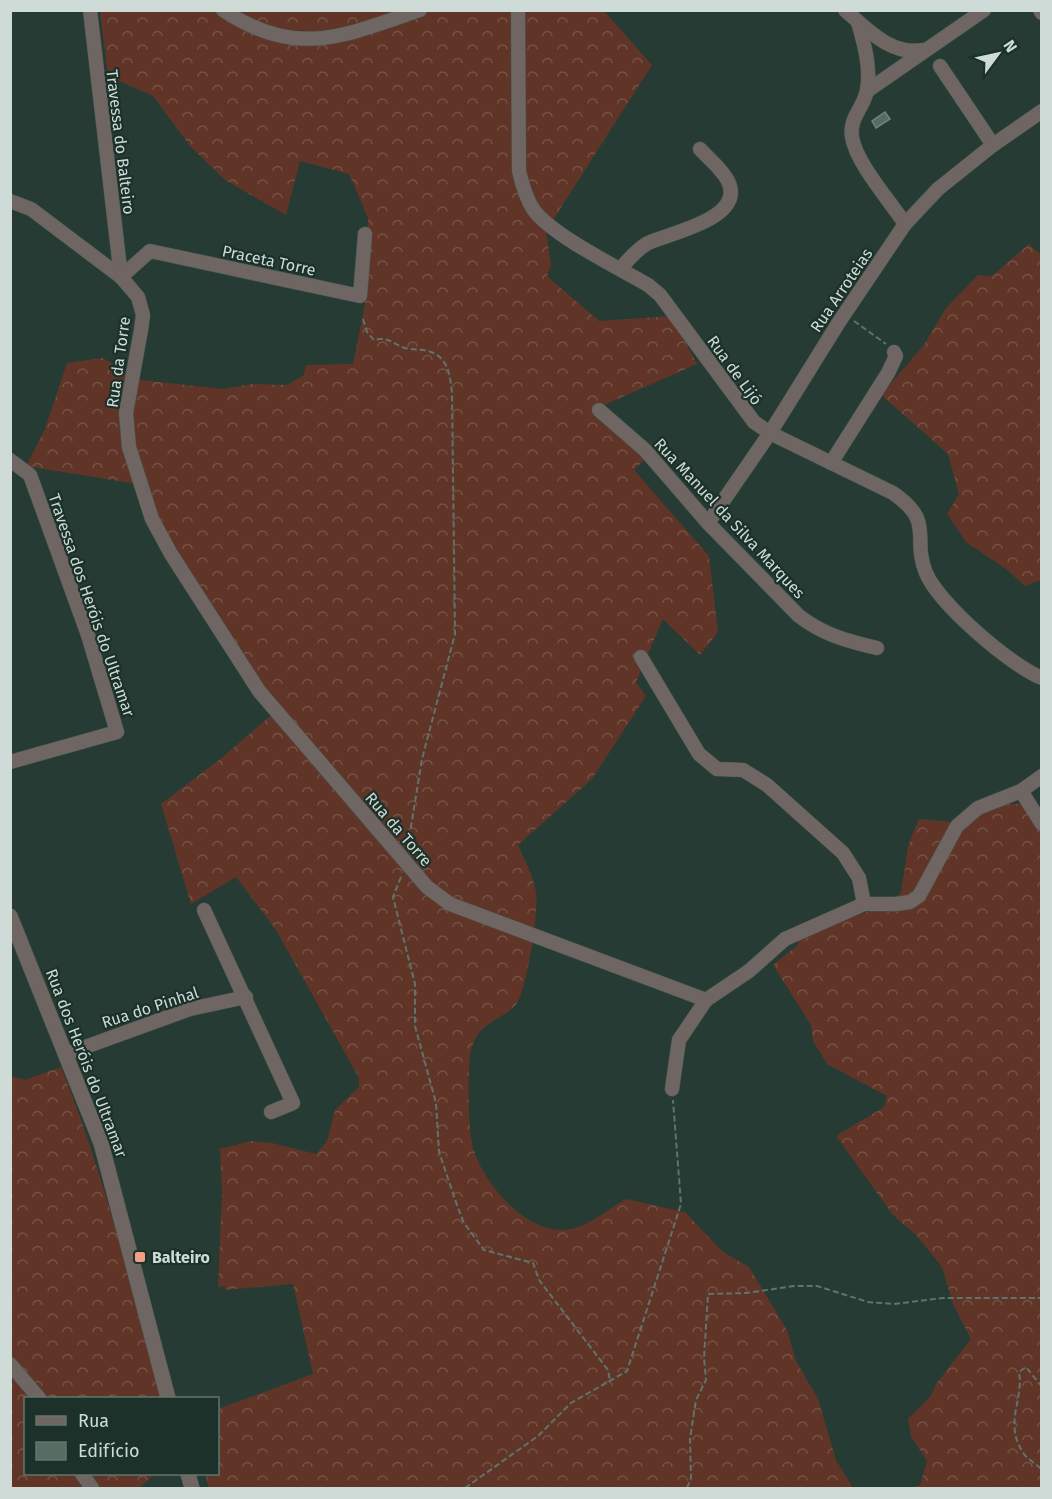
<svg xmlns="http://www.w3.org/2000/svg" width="1052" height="1499" font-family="'Fira Sans',sans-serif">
<defs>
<pattern id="forest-crowns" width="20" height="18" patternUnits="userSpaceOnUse" patternTransform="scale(1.5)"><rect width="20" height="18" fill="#603527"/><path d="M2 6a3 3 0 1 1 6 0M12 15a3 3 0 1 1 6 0" fill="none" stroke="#765246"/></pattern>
</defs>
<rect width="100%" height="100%" fill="#253b33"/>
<g fill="url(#forest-crowns)">
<path d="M100,11h504l48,54 -106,166 5,34 -4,11 52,45 72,-5 26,48 -102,45 52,48 -13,13 75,86 9,76 -18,23 -37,-36 -27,63 10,14 -54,83 -74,66c7,16 15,30 18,47 3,17 -9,98 -19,111 -14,18 -39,17 -46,48 -4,17 -3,85 3,100 12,36 58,90 101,77 17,-5 35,-20 51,-29l59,13 38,40 26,15 38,63 9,31 22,38 18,61 17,28h-644l-4,-14h13v-65l95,-35 -20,-90 -68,6v-4l-7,1 4,-93 -2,-45 31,-8 21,2 44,11 11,-13 8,-31 24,-23v-9l-83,-148 -40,-53 -45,27 -30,-100 58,-44 57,-49 -120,-187 -13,-39 -117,-19 19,-37 22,-66 36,-5 37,22 83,9 29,-5 35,1 17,-10 2,-10 47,-1 12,-60 3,-86 -19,-44 -49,-13 -14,54 -61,-35 -35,-34 -37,-50 -45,-20z"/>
<polygon points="1029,244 1041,255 1041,580 1025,586 1006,569 966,542 947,514 959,494 948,454 881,395 924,345 946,308 978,275 992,276"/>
<polygon points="1004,803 1032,805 1041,809 1041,1488 910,1488 920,1485 927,1461 911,1436 908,1419 931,1396 936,1384 971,1339 953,1304 942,1267 917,1236 893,1215 836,1136 884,1107 887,1096 827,1064 813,1041 811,1025 773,965 799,944 796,940 838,920 875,910 901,893 908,846 919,819 951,822"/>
<path d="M61,1067c44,108 69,221 105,331h-140v76h129l-16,14h-128v-412l14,4z"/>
</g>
<polygon fill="#556d63" stroke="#6e877c" stroke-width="1.5" points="885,112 890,119 876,128 872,121"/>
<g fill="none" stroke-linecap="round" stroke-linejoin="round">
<g stroke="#435850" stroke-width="15">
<g id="minor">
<polyline points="90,10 121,277"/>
<path d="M223,10c73,49 121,26 197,0"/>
<path d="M518,10l1,161c3,13 7,27 14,38 18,26 86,59 115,76l12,10 94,127 16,11 123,60c43,30 18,43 33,80 13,31 85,93 116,105"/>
<path d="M845,10c22,19 46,46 78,40"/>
<polyline points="1040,10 1042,13"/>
<path d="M858,22c6,21 13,45 9,68 -3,18 -18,27 -15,47 4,26 38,64 53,87"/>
<polyline points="940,66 993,145"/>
<polyline points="867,91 984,10"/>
<polyline points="10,201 31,209 121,277 138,297 143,315 141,330 126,413 129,447 152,519 171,554 259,691 427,887 450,904 706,1000 749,971 785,939 864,904 896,904 910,902 919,896 957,826 978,808 1021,791 1042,776"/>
<path d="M621,268c8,-9 16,-19 27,-25 21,-10 98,-24 80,-62 -6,-12 -19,-22 -28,-32"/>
<polyline points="121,277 150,251 360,296 365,234"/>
<path d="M599,410l46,40 63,73 91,93c25,19 48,25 78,32"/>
<polyline points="10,460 30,475 88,635 117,732 10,762"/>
<polyline points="831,463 888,373 896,356 894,352"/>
<polyline points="708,523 770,433 839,322 905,224 938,189 993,145 1042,111"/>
<polyline points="641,657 699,754 717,769 743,770 767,785 843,853 859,878 864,904"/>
<polyline points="1021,791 1042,824"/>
<polyline points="204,910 293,1103 271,1112"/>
<polyline points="66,1054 190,1009 246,997"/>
<polyline points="672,1089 679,1040 706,1000"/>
<polyline points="10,1364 39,1398"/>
<polyline points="82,1474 92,1488"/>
</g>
</g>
<g stroke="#435850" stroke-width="16">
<g id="tertiary">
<polyline points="10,916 101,1143 168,1398"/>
<polyline points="188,1474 192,1488"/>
</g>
</g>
<g stroke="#60736c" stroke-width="2" stroke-dasharray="6 3" stroke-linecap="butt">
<path d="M363,319l4,13 7,8c14,-4 19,4 31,8 8,2 16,1 23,3 21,6 22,25 24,42l3,241 -33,125 -14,86"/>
<polyline points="854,321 886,344"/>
<polyline points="401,877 393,897 415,984 415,1026 436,1103 439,1152 458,1208 464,1223 484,1250 533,1263 539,1280 608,1370 610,1381"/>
<path d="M1042,1387l-16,-20 -7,5c5,28 -16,52 5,82 4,6 13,10 18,16"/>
<polyline points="465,1488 538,1436 571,1403 627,1371 681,1204 673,1100"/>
<polyline points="687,1488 691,1478 690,1439 696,1400 706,1380 704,1358 708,1294 747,1293 794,1286 817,1286 868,1302 894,1304 943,1298 1042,1298"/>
</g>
<use href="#minor" stroke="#6f6562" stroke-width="14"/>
<use href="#tertiary" stroke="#6f6562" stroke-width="15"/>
</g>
<rect fill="#f39f83" stroke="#1b3129" stroke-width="2" x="134" y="1251" width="12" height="12" rx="3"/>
<g text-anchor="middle" stroke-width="4.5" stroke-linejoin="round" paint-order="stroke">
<g font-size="16" fill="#cedbd6" stroke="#1b3129">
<text transform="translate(121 142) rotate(83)" y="6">Travessa do Balteiro</text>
<text transform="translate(269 260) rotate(12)" y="6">Praceta Torre</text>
<text transform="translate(841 290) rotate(-56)" y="6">Rua Arroteias</text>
<text transform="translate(118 362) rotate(-82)" y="6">Rua da Torre</text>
<text transform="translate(735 370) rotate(54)" y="6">Rua de Lijó</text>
<text transform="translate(730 518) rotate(47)" y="6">Rua Manuel da Silva Marques</text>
<text transform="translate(92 605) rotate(71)" y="6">Travessa dos Heróis do Ultramar</text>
<text transform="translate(399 829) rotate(49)" y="6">Rua da Torre</text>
<text transform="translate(150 1007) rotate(-18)" y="6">Rua do Pinhal</text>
<text transform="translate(87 1063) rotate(69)" y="6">Rua dos Heróis do Ultramar</text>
</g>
<g font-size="16" font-weight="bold" fill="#cedbd6" stroke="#1b3129" text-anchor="start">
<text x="152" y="1263">Balteiro</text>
</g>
</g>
<rect width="1052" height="1499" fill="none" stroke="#cedbd6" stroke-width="24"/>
<rect x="24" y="1397" width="195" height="78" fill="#1b3129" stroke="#63756e" stroke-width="1.5"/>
<rect x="36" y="1416" width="30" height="9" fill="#6f6562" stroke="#63756e" stroke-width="1.5"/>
<text x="78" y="1427" font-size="18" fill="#cedbd6">Rua</text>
<rect x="36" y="1442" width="30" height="18" fill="#556d63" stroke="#63756e" stroke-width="1.5"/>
<text x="78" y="1457" font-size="18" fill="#cedbd6">Edifício</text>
<g transform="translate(998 54) rotate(57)" stroke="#1b3129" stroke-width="4.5" paint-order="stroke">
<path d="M0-4.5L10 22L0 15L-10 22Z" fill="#cedbd6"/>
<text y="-9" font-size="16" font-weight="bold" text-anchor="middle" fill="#cedbd6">N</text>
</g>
</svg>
